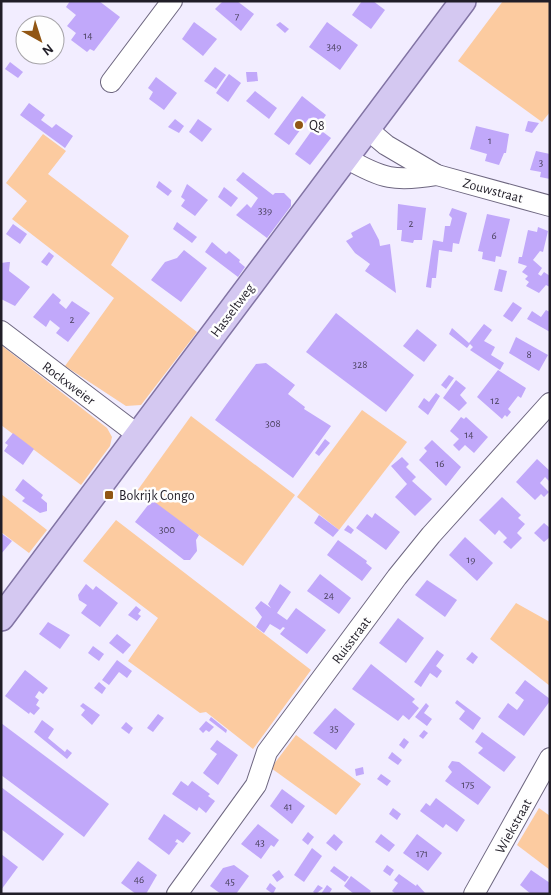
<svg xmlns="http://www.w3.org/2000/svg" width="551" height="895" font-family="'Alegreya Sans',sans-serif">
<rect width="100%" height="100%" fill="#f2edff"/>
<g fill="#fccba0">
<polygon points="503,1 550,1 550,112 542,122 458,61"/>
<polygon points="43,134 66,151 48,174 129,236 111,265 197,332 141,405 126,406 65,366 114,298 12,219 27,201 6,183"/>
<polygon points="1,345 107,428 112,437 110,446 81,485 1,425"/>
<polygon points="362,410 407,442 339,530 297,497"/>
<polygon points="191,416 295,495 243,566 137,491"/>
<polygon points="1,494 47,530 29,553 1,532"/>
<polygon points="116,520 311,670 253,749 206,712 200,713 128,661 158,618 83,561"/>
<polygon points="516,603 550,622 550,686 490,639"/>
<polygon points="296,735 361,784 336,815 271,768"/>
<polygon points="539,808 550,816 550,870 517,845"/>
</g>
<g fill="#c1a8fa">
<polygon points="70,1 99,1 120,17 94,51 90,49 87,52 71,40 76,33 67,26 76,15 66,7"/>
<polygon points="223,1 237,1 254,14 241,31 215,9"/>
<polygon points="362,1 373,1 385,10 371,29 352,15"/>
<polygon points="194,22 217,39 203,56 182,39"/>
<polygon points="280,22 289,29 285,33 276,25"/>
<polygon points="327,22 358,45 340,70 309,47"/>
<polygon points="10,62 23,72 18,78 5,69"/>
<polygon points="215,67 226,75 216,89 204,81"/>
<polygon points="246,72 257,72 258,81 247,82"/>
<polygon points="229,74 241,83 228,102 216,93"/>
<polygon points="156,77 177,93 164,110 149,99 153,92 148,88"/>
<polygon points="255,91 277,108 269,119 246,101"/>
<polygon points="302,96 326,115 319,125 309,118 289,145 274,134"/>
<polygon points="29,103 45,115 41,120 52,128 56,124 73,136 65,148 20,115"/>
<polygon points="175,119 184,126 179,133 168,127"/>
<polygon points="198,119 212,129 202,142 189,132"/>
<polygon points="528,121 539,123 532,133 525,131"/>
<polygon points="315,126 331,138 310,165 295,154"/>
<polygon points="476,126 509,134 506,153 504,153 499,165 485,161 487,154 470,149"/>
<polygon points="536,151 550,154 550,179 540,177 541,172 530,170"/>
<polygon points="243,172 273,195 275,193 284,193 291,200 291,206 267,238 236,215 247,204 251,208 258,198 236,180"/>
<polygon points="159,181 172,191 168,196 156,187"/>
<polygon points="187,184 208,200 195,216 181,206 185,200 181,197"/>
<polygon points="224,187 238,198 231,207 218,197"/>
<polygon points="398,204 426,208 422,240 414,240 413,243 401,241 402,230 397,230"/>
<polygon points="452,208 467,213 459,244 453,243 452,252 439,250 436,278 432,278 431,288 426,287 433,240 443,242 445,226 450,226 452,218 449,215"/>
<polygon points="487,214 510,219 501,257 496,256 495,262 482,259 483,252 478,251"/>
<polygon points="177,222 197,237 192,243 173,229"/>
<polygon points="370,223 379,240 380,246 390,244 396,293 365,271 370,264 355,253 346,241 353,237 351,233"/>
<polygon points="13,224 27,234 20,244 6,234"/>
<polygon points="538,227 548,231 543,252 540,251 533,260 542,268 538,274 541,276 544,272 550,276 550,287 546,285 539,293 526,286 529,282 525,279 528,276 522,272 527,266 518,263 519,257 522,257 528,230 537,232"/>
<polygon points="212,242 226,254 229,251 240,260 239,262 245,267 238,277 205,252"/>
<polygon points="184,250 207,268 181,302 151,280 165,262 177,258"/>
<polygon points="49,252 54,256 47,266 41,262"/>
<polygon points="8,262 10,262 9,271 30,287 15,306 1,299 1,263"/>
<polygon points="499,269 507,271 502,292 494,290"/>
<polygon points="53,293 61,300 59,303 66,309 72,301 90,313 68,342 56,333 60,328 50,320 46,327 33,317"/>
<polygon points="513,302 522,308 512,322 503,316"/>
<polygon points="546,310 550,312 550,332 527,319 532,311 541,317"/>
<polygon points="336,313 414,375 386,412 306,352"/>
<polygon points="484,324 492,330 484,341 495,347 491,355 504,363 500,370 470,350 473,347 470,344 467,348 449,334 452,328 469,343"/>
<polygon points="417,329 437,345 424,362 403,346"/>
<polygon points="516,337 548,355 539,371 509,353"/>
<polygon points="266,363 295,385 288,394 305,407 304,409 331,426 293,478 215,420 256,364"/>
<polygon points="498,370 526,388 521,398 518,396 508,409 511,412 507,417 505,415 502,419 477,397"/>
<polygon points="449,375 454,378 446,389 441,385"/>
<polygon points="456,380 466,388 460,395 467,403 459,411 443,398"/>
<polygon points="436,393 440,396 428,415 418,407 424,398 429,402"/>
<polygon points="461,417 464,419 466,417 488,437 474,453 465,445 459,451 453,445 459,439 450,431"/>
<polygon points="13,433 34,449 23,465 4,451 8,445 5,443"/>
<polygon points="325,439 330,443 319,456 315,453"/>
<polygon points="432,440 461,467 446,486 419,460 427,451 424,448"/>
<polygon points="402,457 409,464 406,467 416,477 412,481 432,499 415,516 395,497 407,484 391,466"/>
<polygon points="537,459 550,471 550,482 545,477 540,483 549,492 544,497 541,494 535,500 516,482"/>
<polygon points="23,479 43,495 41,498 47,503 47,511 40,513 22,501 25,498 15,490"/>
<polygon points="502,497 521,515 518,518 525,524 517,533 522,538 511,549 503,542 507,538 499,530 495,535 479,520"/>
<polygon points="152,500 199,535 196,540 197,551 190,560 184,560 135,522"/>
<polygon points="375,513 400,532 386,550 356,528 367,514 372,518"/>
<polygon points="319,515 339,530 333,537 314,523"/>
<polygon points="544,523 550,528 550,537 544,542 534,533"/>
<polygon points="348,525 354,530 351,534 344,530"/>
<polygon points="1,533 12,541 1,554"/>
<polygon points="465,537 493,563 477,581 449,555"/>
<polygon points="338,540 367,561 366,563 372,568 362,581 327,555"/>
<polygon points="320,574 351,598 339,614 307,591"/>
<polygon points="427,580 457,600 445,617 415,595"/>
<polygon points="86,584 93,590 96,586 118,603 100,627 81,613 87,605 79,600 78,595"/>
<polygon points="280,584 291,592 277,613 287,620 296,608 326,630 307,654 280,634 285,628 283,627 280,630 270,624 264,633 256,627 262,617 255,608 261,601 271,608 268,604"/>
<polygon points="136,606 141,610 138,614 141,616 137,621 128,615"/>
<polygon points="398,618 424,638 406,663 379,643"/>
<polygon points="48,622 70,635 60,649 39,634"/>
<polygon points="117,634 131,645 123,654 109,643"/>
<polygon points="93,646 104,654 99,661 88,653"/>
<polygon points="437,650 444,655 436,666 442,671 437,678 430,673 421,687 414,682"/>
<polygon points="472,652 478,657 473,664 466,659"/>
<polygon points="117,660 132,671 127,678 119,672 109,685 102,680"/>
<polygon points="371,664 415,699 412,702 419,708 409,720 403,715 398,721 352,689"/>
<polygon points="25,670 48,688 43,694 39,691 35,697 39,700 36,705 40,708 34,715 30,712 29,714 5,696"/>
<polygon points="525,680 550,699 550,701 524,736 498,717 508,703 517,710 520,706 524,700 515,693"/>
<polygon points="99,682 106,688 102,694 94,688"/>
<polygon points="457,700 481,718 473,730 459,719 465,711 455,703"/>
<polygon points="83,703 100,715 92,725 81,715 85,710 80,706"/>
<polygon points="426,703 429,706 424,713 432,719 427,726 415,717"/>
<polygon points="335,708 355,724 336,750 313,733"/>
<polygon points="158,714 164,718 153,732 147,728"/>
<polygon points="211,717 227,730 226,733 209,720"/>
<polygon points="42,720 54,729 48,738 65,752 67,749 72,753 67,759 34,732"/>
<polygon points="206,721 214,727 209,732 206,730 203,733 199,729"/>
<polygon points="126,722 133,728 129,734 121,728"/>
<polygon points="1,723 109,804 84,837 1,775"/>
<polygon points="424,730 428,733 423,739 419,736"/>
<polygon points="482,732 516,757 504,772 478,753 483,748 475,742"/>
<polygon points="404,738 409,742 404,749 399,745"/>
<polygon points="217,740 238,755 218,785 203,773 217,754 210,749"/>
<polygon points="392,752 402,760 398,765 388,758"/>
<polygon points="452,761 459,762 491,787 478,805 445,781 452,772 448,767"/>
<polygon points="363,767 364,774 356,776 355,769"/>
<polygon points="381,774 391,781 387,786 377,779"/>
<polygon points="181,781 188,786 192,781 210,794 208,796 215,801 206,813 199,807 197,811 172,794"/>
<polygon points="1,787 64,834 43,861 1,829"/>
<polygon points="282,789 305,806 292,824 270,806"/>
<polygon points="436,798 465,820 457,832 446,824 443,828 420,811 426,803 430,806"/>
<polygon points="393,808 401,814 397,820 389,814"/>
<polygon points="164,814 191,833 183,843 177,839 175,842 178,843 169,855 148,839"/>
<polygon points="258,824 279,840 274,847 271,845 261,859 241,844"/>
<polygon points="308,832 314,837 308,845 302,840"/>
<polygon points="334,834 343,842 336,851 326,843"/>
<polygon points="381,834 395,845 389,852 375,842"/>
<polygon points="417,834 442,853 428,871 403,853"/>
<polygon points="312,848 322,856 304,882 294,875"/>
<polygon points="1,854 18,867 1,890"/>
<polygon points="138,861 157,875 146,894 136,894 121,883"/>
<polygon points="234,865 249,876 236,894 221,894 210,886 223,868"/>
<polygon points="387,865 394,870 390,876 383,871"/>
<polygon points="334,866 349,877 345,882 330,871"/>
<polygon points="279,870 284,877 277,882 272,875"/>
<polygon points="531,870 550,883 550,894 531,894 520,885"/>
<polygon points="399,874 416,886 417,884 426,894 396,894 392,891 398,883 394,880"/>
<polygon points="351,876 371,891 369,894 354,894 344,886"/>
<polygon points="270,883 276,888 273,894 266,889"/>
<polygon points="318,885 323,888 316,894 313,892"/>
<polygon points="327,885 332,889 329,894 321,894"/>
</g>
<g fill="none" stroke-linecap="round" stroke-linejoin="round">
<g stroke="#6e6780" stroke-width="22">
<g id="minor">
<polyline points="111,82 172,1"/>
<polyline points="367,129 386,145 437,175 550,206"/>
<path d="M346,158c36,21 49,24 91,17"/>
<polyline points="1,331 138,435"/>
<polyline points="177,894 256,785 267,752 397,577 431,535 550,403"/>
<polyline points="474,894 550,758"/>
</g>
</g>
<g stroke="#8274a4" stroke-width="28">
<polyline id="major" points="1,618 463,1"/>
</g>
<use href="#minor" stroke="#fff" stroke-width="20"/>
<use href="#major" stroke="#d4c8f1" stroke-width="25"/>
</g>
<g fill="#915614" stroke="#fefefe" stroke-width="2">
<circle cx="299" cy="125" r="5"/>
<rect x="104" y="490" width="10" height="10" rx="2.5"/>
</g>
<g text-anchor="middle" stroke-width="5" stroke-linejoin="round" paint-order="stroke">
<g font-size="11" fill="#49405c">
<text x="237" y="20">7</text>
<text x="88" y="39">14</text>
<text x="334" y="50">349</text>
<text x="490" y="144">1</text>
<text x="541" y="166">3</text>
<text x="265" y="214">339</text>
<text x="411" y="227">2</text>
<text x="494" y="239">6</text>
<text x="72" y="323">2</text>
<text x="529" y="358">8</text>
<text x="360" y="368">328</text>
<text x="495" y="404">12</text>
<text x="273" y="427">308</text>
<text x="469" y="438">14</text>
<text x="440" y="467">16</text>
<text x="167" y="533">300</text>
<text x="471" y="563">19</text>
<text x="329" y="599">24</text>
<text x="334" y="732">35</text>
<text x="468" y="788">175</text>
<text x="288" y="810">41</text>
<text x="260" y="846">43</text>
<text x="422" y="857">171</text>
<text x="139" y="883">46</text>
<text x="230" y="885">45</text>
</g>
<g font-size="14" fill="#211e28" stroke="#fefefe" text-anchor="start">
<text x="309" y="130">Q8</text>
<text x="119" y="500">Bokrijk Congo</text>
</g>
<g font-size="14" fill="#211e28" stroke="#fefefe">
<text transform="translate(493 190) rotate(15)" y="5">Zouwstraat</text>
<text transform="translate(232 310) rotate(-53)" y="5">Hasseltweg</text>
<text transform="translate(69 383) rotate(37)" y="5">Rockxweier</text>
<text transform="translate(351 640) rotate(-53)" y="5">Ruisstraat</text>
<text transform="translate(513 826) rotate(-61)" y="5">Wiekstraat</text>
</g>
</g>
<rect width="551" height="895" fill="none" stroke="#211e28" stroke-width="5"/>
<g transform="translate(40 40) rotate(141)"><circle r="24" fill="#fefefe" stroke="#a6a4a8"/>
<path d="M0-4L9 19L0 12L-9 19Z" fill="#915614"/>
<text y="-8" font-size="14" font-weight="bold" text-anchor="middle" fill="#211e28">N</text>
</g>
</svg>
